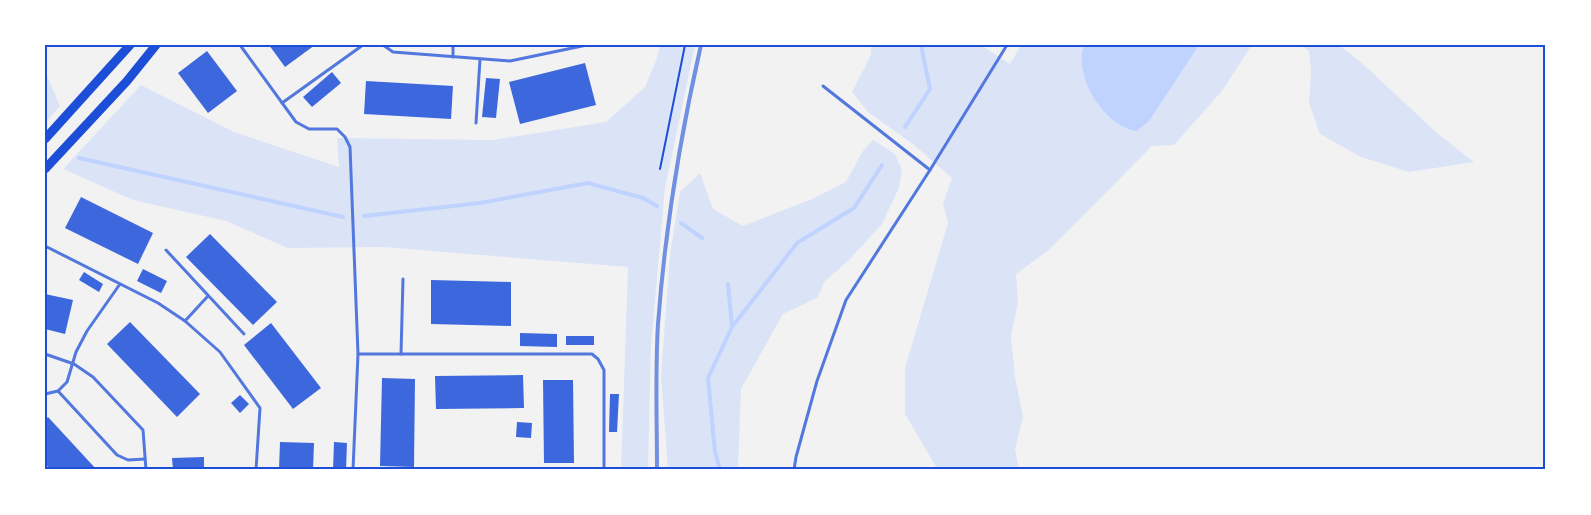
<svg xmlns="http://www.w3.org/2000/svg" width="1591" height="515" font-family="'Exo 2',sans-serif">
<rect width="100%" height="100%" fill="#f2f2f2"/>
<g fill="#dbe4f7">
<polygon points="660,45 695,45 665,188 651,346 648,470 621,470 628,267 384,247 288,248 226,221 133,200 63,169 141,85 234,132 339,167 337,138 493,140 606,122 645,87 657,58"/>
<polygon points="871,45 981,45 1010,64 1021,45 1252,45 1222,91 1174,145 1152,146 1050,249 1016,274 1018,302 1011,336 1015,377 1023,417 1015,449 1019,470 938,470 905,414 905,368 948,223 943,204 952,178 914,145 868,112 852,92 871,55"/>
<polygon points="1299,45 1339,45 1363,64 1438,134 1474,162 1409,172 1361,157 1320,134 1309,103 1311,71 1309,51"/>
<polygon points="45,71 60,106 45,123"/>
<polygon points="873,140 895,154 902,170 899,188 882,224 849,260 825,281 817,298 783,314 741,389 738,470 668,470 661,376 670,255 680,192 700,173 713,209 743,226 812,199 846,182 863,151"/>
</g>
<path fill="#bfd3fe" d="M1084,45h115l-50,76 -12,10c-33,-4 -64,-55 -53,-86z"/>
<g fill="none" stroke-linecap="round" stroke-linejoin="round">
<g stroke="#bfd3fe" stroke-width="4">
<polyline points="905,127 930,89 921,45"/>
<polyline points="79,158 343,217"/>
<polyline points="364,216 480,203 588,183 643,198 657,206"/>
<polyline points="681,223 702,238"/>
<polyline points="728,284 732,326"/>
<polyline points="720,470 715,452 708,378 732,327 797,243 854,208 882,165"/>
</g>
</g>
<g fill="#3d67dc">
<polygon points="269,45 315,45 285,67"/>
<polygon points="207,51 237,91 208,113 178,73"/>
<polygon points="585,63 596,105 520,124 509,82"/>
<polygon points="332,72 341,83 312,107 303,97"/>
<polygon points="486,78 500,79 496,118 482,117"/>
<polygon points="366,81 453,86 451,119 364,114"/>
<polygon points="81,197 153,233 138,264 65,228"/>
<polygon points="210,234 277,302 253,325 186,257"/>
<polygon points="143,269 167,281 161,293 137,281"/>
<polygon points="84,272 103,284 99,292 79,280"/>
<polygon points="431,280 511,282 511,326 431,324"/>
<polygon points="45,294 73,300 65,334 45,329"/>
<polygon points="130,322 200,394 177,417 107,344"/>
<polygon points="271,323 321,388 293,409 244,345"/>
<polygon points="520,333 557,334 557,347 520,346"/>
<rect x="566" y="336" width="28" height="9"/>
<polygon points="523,375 524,408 436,409 435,376"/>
<polygon points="382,378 415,379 414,467 380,466"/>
<polygon points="543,380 573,380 574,463 544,463"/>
<polygon points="610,394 619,394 617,432 609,432"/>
<polygon points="240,395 249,404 240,413 231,403"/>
<polygon points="48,417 97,470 51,470 45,464 45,420"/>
<polygon points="517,422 532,423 531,438 516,437"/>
<polygon points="280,442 314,443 313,470 279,470"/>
<polygon points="334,442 347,443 346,470 333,470"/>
<polygon points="204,457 204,470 173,470 172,458"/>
</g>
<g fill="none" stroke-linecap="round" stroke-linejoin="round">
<polyline stroke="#1d4ed8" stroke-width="2" points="660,169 685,45"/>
<g stroke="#5277de" stroke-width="3">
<polyline points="240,45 296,122 309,129 337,129 345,137 350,147 358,354 353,470"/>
<polyline points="383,45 393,52 510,61 587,45"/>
<polyline points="453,57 453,45"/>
<polyline points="823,86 930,170"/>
<polyline points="282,103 363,45"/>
<polyline points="476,123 480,59"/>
<polyline points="45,246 158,303 185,321 220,352 260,408 256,470"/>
<polyline points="166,250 244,334"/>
<polyline points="185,321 208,296"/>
<polyline points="45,354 74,364 93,377 143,430 146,470"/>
<polyline points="358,354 592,354 598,359 604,370 604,470"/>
<polyline points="401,354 403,279"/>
<polyline points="58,391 117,455 128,460 145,459"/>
<polyline points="45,394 58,391 67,382 76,352 87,331 120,284"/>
<polyline points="794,470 796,457 817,381 846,300 930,170 1007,45"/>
</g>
<g stroke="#1d4ed8" stroke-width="9">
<polyline points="45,139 130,45"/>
<polyline points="45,169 127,81 156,45"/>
</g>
<path stroke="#7290e2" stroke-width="4" d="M657,470c0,-48 -2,-98 1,-146 7,-94 22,-187 43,-279"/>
</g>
<rect width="1591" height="515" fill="none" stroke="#ffffff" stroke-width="93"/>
<rect x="46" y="46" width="1498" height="422" fill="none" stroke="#1d4ed8" stroke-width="2"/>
</svg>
